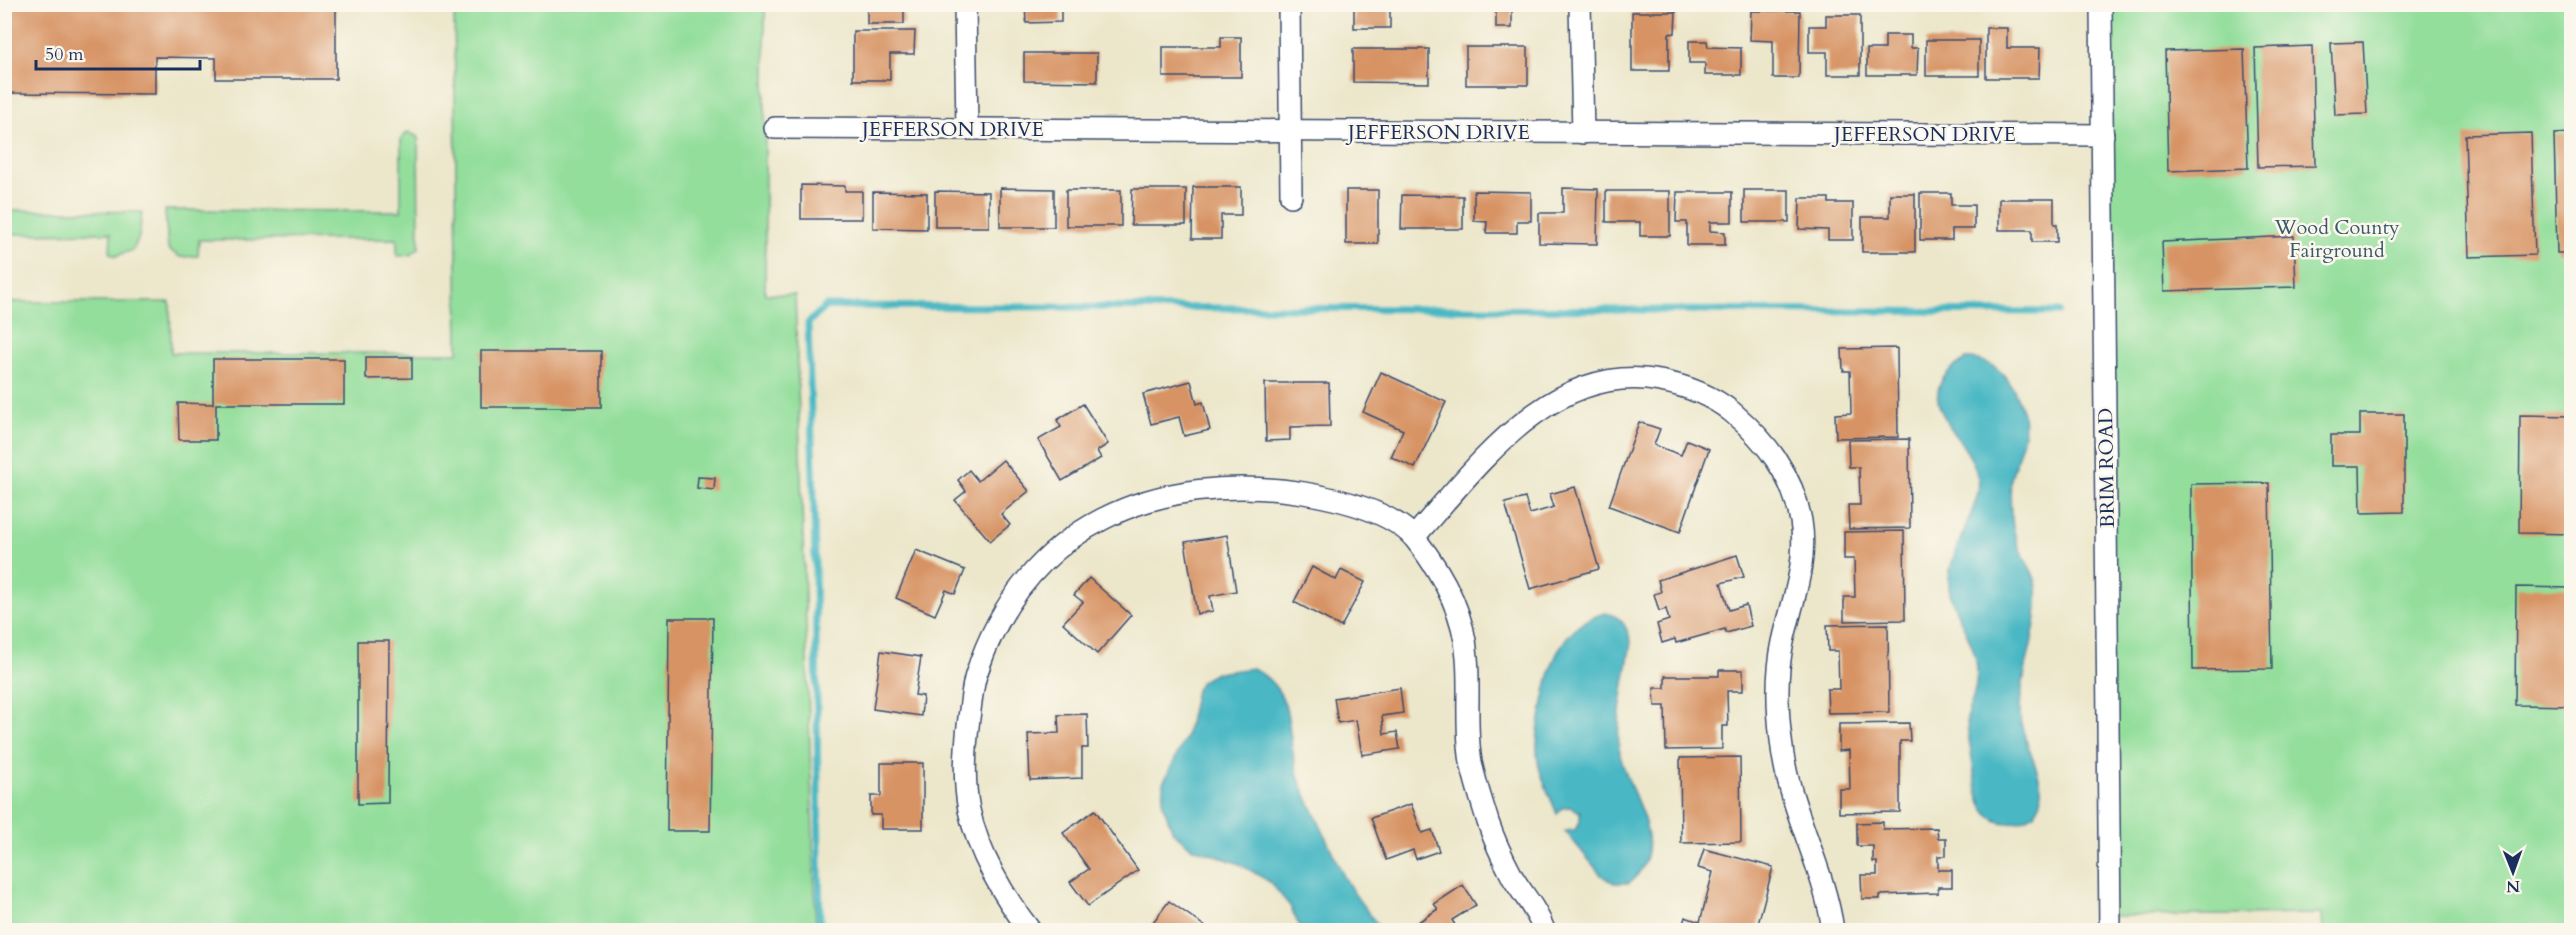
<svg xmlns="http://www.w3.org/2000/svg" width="2576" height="935" font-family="Cardo,serif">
<rect width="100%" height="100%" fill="#fbf7ec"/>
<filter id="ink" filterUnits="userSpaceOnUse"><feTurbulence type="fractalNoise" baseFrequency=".0167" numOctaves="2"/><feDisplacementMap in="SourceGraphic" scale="12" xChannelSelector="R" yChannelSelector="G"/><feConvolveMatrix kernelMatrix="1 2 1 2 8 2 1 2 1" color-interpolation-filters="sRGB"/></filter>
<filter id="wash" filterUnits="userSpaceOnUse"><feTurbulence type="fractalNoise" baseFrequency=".008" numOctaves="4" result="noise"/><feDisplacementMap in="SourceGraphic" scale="24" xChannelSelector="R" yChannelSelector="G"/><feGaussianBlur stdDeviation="1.35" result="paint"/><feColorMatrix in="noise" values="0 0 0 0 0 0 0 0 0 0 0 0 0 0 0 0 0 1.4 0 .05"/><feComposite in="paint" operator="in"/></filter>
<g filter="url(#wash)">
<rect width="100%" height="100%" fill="#ece7cb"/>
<g fill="#93de9b" stroke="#57867c" stroke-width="1.5">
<polygon points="454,5 765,5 765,294 795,295 816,930 5,930 5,302 170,302 171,353 458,353"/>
<polygon points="2101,5 2571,5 2571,930 2323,930 2322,914 2110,916"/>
<polygon points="408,132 418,137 419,248 410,255 397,256 397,239 199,240 198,256 180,257 168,249 165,210 401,211 401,139"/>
<polygon points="5,210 142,212 139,237 133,250 116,256 110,253 111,233 5,234"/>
</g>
<g fill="#4ab8c4" stroke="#327491" stroke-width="1.5">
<path d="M1966,359c33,-1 48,25 57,54 7,22 -9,46 -12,67 -2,21 0,48 8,67 5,13 17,27 18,42 3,41 -16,79 -17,120 -1,30 26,66 21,93 -1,3 -5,8 -6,12 -52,28 -58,-16 -63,-55 -2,-14 -5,-28 -5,-41 0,-6 3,-12 5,-17 4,-13 6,-28 4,-41 -4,-26 -30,-56 -27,-82 3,-31 23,-56 29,-86 9,-50 -86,-90 -12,-133z"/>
<path d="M1605,613c17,3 21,13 26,28 -4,31 -15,76 -12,106 5,46 57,97 10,136h-15l-12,-7 -37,-45 10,-1 5,-8v-10l-9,-5 -9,1 -5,6c-6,-16 -16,-34 -19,-52 -3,-18 1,-38 4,-55 8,-42 17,-81 63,-94z"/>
<path d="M1253,668c46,27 31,60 44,104 5,19 16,37 24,55 9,19 17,40 28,58 9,16 22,29 31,45h-79l-11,-24 -20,-24 -30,-18 -49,-17 -18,-15 -10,-27v-22l23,-46 10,-47 5,-9 15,-8z"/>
</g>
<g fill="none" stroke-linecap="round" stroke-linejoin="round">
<polyline stroke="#4ab8c4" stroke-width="7" points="820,930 814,498 808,323 826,306 2059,312"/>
</g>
<g id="blocks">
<g fill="#d79364">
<polygon points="4,4 336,4 336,79 216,79 216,58 155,57 155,94 4,93"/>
<rect x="867" y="4" width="37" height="20"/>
<polygon points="1025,4 1061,4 1061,22 1026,23"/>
<rect x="1354" y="4" width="36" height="24"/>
<rect x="1496" y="4" width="16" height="24"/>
<polygon points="1751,11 1800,11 1799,78 1773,78 1773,41 1750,40"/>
<polygon points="1632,12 1676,12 1675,33 1669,34 1669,71 1632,71"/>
<polygon points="1826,15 1860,15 1860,75 1827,75 1827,52 1809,52 1809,26 1826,26"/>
<polygon points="1986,28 2007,28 2007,48 2040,48 2039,78 1986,78"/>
<polygon points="853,31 915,31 914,54 890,54 890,80 853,80"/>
<polygon points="1885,35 1911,35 1911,48 1918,48 1917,75 1867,75 1867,49 1885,49"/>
<polygon points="1221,37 1241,37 1241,77 1163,77 1163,47 1221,47"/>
<rect x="1926" y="40" width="53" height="36"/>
<polygon points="1689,41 1707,41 1708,47 1741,48 1741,75 1705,75 1705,63 1689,63"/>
<polygon points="2363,42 2367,114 2335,115 2331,43"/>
<polygon points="2312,46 2315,166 2258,167 2255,48"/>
<rect x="1466" y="47" width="62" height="38"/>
<polygon points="1353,49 1429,49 1429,83 1353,82"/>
<polygon points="2244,49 2248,168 2168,171 2165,51"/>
<polygon points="1024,53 1097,53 1097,82 1024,81"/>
<polygon points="2531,133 2535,255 2469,257 2465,135"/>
<polygon points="2572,133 2572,253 2557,253 2554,134"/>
<polygon points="801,185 845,186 845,191 862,191 862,219 801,219"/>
<polygon points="1193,187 1241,187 1241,215 1221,215 1221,239 1192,239"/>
<polygon points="1000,188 1054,189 1054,227 1000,227"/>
<polygon points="1563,188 1598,189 1597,244 1539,243 1539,213 1563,213"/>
<polygon points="1132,189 1186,189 1186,225 1131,225"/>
<rect x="1066" y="190" width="55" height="36"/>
<rect x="1346" y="190" width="32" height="54"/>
<rect x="1744" y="190" width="45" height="32"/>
<polygon points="935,191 989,192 989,227 935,227"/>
<polygon points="1474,191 1531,192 1531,221 1517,221 1517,233 1486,233 1487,222 1474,221"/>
<polygon points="1606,191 1670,191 1670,236 1640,236 1640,222 1606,222"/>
<polygon points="873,192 927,193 927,229 873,228"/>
<polygon points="1677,192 1732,192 1732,222 1710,222 1710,231 1725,232 1725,245 1687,245 1687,222 1676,222"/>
<polygon points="1920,193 1951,193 1951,205 1974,205 1974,229 1952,229 1952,240 1920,240"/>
<polygon points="1890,194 1915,194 1915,252 1862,252 1862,217 1890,217"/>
<polygon points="1402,195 1463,196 1463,229 1401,229"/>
<polygon points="1800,198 1829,198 1829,203 1853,203 1853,240 1828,240 1828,230 1799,229"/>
<polygon points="1999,199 2054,199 2054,224 2057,224 2057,242 2032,242 2032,230 1999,230"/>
<polygon points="2294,236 2296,287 2164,291 2162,242"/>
<polygon points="1897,348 1898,437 1836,438 1835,414 1851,413 1850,371 1843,371 1842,349"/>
<rect x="481" y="351" width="120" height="56"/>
<polygon points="366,357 412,357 412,378 366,379"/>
<polygon points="213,359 344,359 344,404 216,404 216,440 179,440 178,403 213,404"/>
<polygon points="1381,372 1446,402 1415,468 1391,457 1403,430 1363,412"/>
<polygon points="1191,381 1197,404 1203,402 1210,430 1184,436 1179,417 1151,424 1143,394"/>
<polygon points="1265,383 1329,383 1330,426 1290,427 1290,440 1266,441"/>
<polygon points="1083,404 1108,444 1097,451 1101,458 1062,481 1038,440 1061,427 1057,420"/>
<polygon points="2360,414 2404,414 2404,512 2361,513 2360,466 2331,466 2331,435 2360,435"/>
<polygon points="2520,415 2572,416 2572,534 2519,533"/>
<polygon points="1639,422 1660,429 1654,445 1681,455 1687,440 1709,449 1680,532 1609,506"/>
<polygon points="1909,439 1910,528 1849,529 1848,505 1860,505 1859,467 1849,467 1848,440"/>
<polygon points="1003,460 1029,491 1001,514 1010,525 990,541 955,500 966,491 958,480 969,470 978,481"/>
<polygon points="698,477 715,478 714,490 697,488"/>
<polygon points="2269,483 2272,669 2193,670 2191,484"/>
<polygon points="1575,487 1599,569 1530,589 1505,503 1525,498 1530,514 1554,507 1550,494"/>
<polygon points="1904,531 1905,620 1844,621 1844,597 1855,597 1854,559 1844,559 1844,532"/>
<polygon points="1227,535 1236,591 1210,596 1213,611 1197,614 1185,542"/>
<polygon points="916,550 965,570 955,594 946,590 935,615 896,598"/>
<polygon points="1737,555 1744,577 1721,583 1729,610 1746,605 1751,626 1726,633 1725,629 1676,643 1675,639 1662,643 1657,624 1669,620 1666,609 1659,611 1654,594 1661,592 1658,580"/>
<polygon points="1312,567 1336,580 1341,570 1365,582 1341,627 1294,602"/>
<polygon points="1089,578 1131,615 1097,654 1063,623 1083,602 1074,595"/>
<polygon points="2516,587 2572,588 2572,706 2515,705"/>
<polygon points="669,618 713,618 710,831 667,831"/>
<polygon points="1888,624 1889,712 1828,713 1827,689 1839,689 1838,651 1828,651 1827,625"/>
<polygon points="358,641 389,641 388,803 358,804"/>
<polygon points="881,651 921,657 915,695 923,696 921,716 873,709"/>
<polygon points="1719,670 1743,670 1743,691 1727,691 1728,726 1722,726 1722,749 1666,750 1665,706 1655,706 1654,688 1665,688 1665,676 1719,676"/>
<polygon points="1400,688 1403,713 1382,716 1384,734 1397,732 1400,749 1362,755 1356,720 1338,723 1334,698"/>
<polygon points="1087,714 1088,748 1082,748 1082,778 1030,780 1028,734 1059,733 1058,715"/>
<polygon points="1909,723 1910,741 1900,741 1900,812 1839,813 1839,789 1850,789 1849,750 1839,751 1839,724"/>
<polygon points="1740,757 1741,842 1681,843 1680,758"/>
<polygon points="881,763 923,763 923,829 881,829 881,815 871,815 871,796 881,796"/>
<polygon points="1411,804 1422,833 1432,830 1439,851 1416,859 1413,850 1386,860 1371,818"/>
<polygon points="1095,810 1138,870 1088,906 1070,882 1089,869 1063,833"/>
<polygon points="1883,822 1883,829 1937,828 1938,838 1946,838 1946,856 1938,856 1938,870 1952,870 1952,887 1938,887 1938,893 1880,895 1880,899 1862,899 1861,875 1877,875 1877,862 1873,862 1873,846 1857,846 1857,823"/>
<polygon points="1704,849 1773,867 1757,928 1763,930 1681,930 1685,917 1700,922 1713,872 1698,868"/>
<polygon points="1463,885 1476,905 1452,920 1458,930 1415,930 1412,926 1438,909 1434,904"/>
<polygon points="1169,901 1210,930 1147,930"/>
</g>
</g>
</g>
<g filter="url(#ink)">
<use href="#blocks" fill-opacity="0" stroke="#3a4b6e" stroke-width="1.5"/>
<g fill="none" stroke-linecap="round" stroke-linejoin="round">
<g stroke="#3a4b6e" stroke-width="24">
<g id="minor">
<polyline points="965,4 967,129"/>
<polyline points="1289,4 1291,196"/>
<polyline points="1580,4 1583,133"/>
<polyline points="2101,4 2110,930"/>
<polyline points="775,128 2103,135"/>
<path d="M1414,537c63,-70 137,-176 246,-156 27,5 51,14 72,31 35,30 61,63 69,109 7,42 -9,80 -18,121 -7,32 -6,66 -2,98 6,66 43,125 52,190"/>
<path d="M1030,930c-26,-32 -52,-78 -61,-120 -6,-30 -4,-62 0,-92 2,-14 3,-30 7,-43 48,-150 180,-205 328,-182 35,6 89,18 112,47 27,34 48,73 51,117 3,35 -2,70 4,105 4,20 11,40 17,60 6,18 16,39 25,56 11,18 24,32 31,52"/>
</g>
</g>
<use href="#minor" stroke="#fff" stroke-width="21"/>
</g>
</g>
<g text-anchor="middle" stroke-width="5" stroke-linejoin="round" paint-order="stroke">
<g font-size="20" fill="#1b2f5e" stroke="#fbf7ec">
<text x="953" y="136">JEFFERSON DRIVE</text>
<text x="1439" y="139">JEFFERSON DRIVE</text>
<text x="1925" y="141">JEFFERSON DRIVE</text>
<text transform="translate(2106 468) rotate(-91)" y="7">BRIM ROAD</text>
</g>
<g font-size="20" fill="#395b6d" stroke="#fbf7ec">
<text x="2337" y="234">Wood County<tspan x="2337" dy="23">Fairground</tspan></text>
</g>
</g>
<rect width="2576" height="935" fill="none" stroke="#fbf7ec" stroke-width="24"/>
<g transform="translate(2513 872) rotate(179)" stroke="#fbf7ec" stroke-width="4.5" paint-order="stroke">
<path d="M0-4.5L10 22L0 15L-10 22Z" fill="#1b2f5e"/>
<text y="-9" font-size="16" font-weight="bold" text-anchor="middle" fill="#1b2f5e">N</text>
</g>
<path d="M36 60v9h164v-9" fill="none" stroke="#1b2f5e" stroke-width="3"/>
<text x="45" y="60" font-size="18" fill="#1b2f5e" stroke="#fbf7ec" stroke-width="4.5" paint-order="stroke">50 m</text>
</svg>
